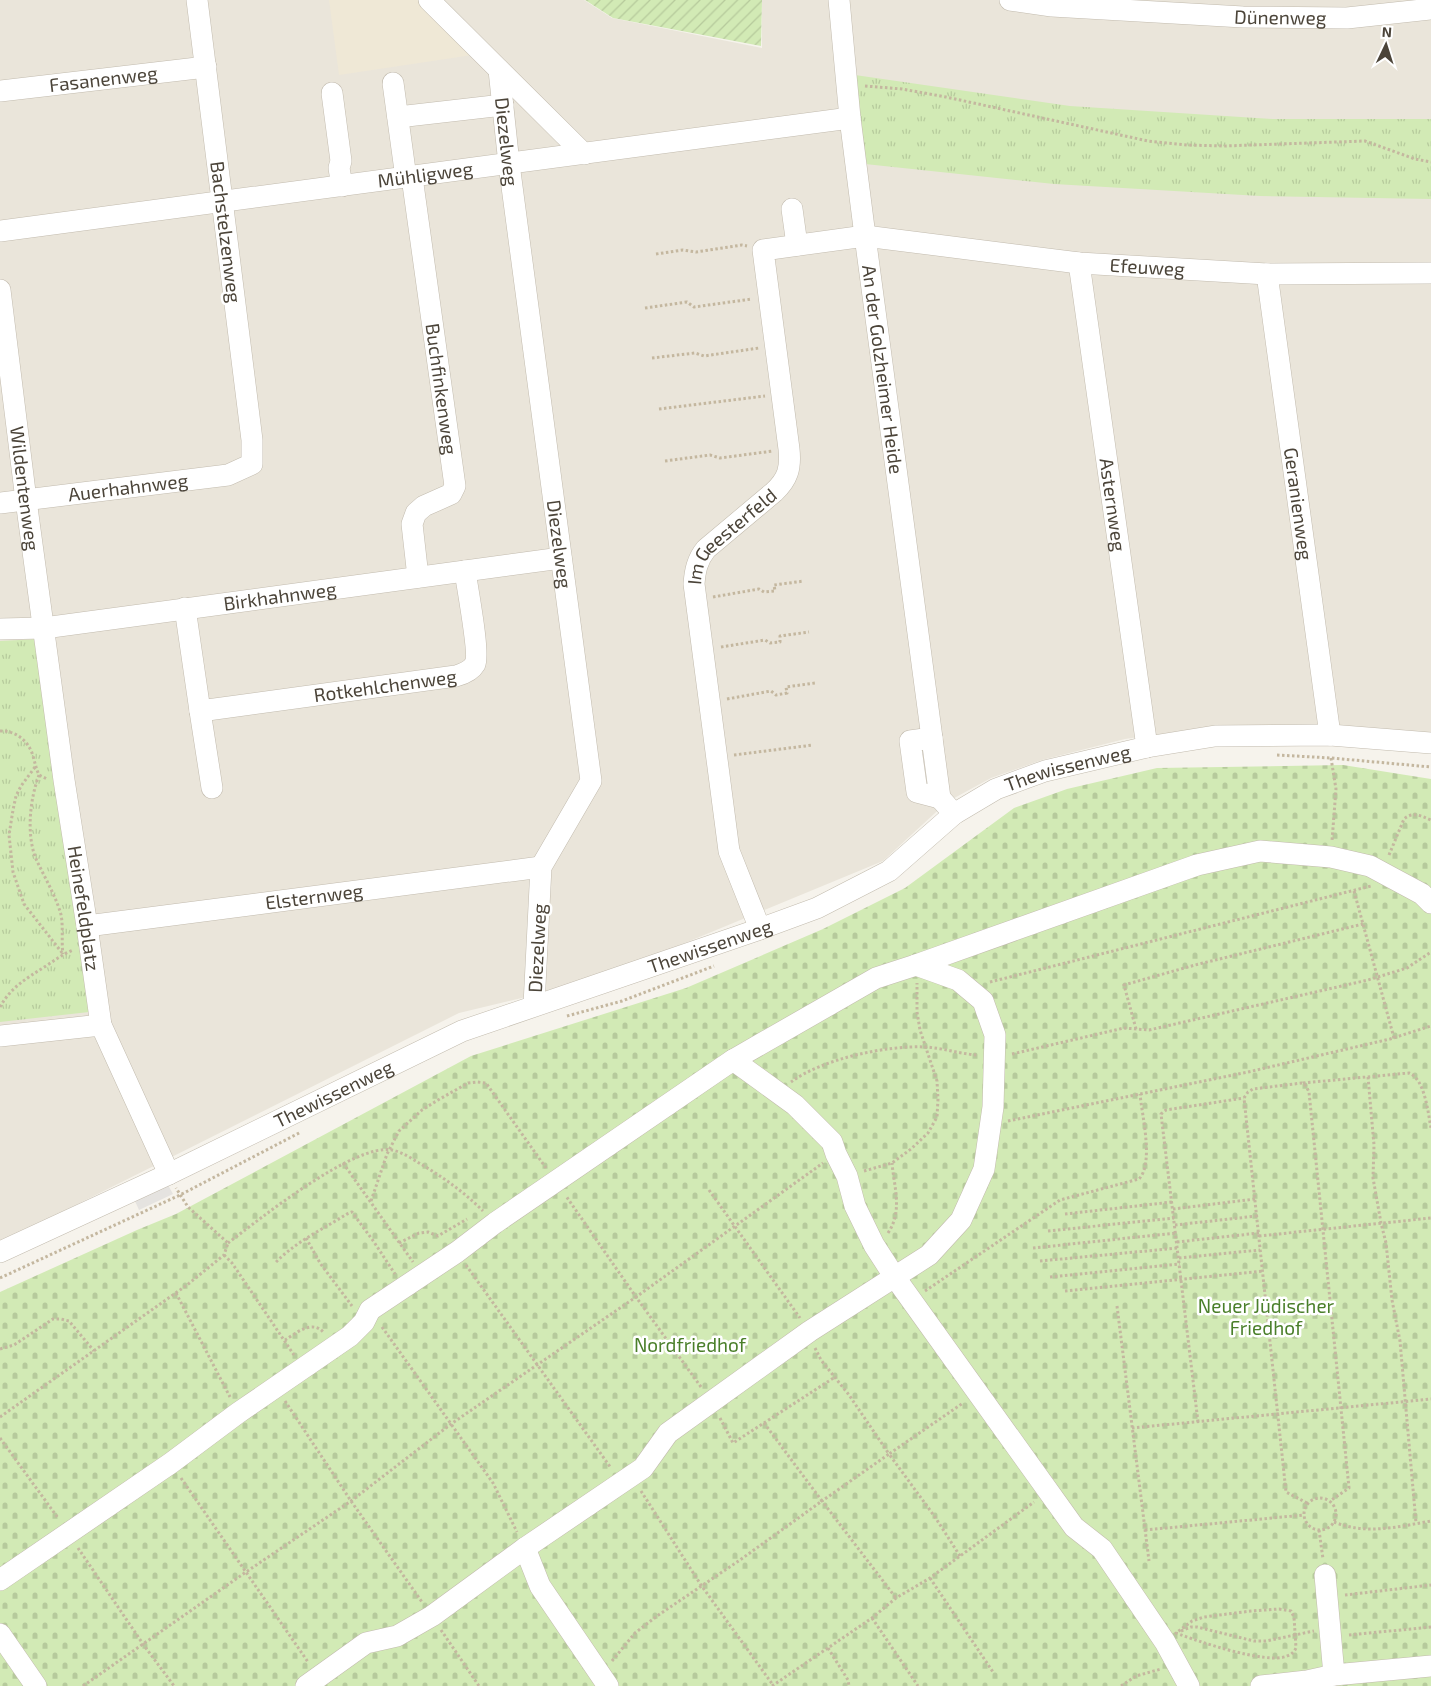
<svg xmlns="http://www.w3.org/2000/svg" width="1431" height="1686" font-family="'Exo 2',sans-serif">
<defs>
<pattern id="grass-tufts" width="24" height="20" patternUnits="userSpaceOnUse" patternTransform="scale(1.25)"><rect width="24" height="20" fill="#d2eab5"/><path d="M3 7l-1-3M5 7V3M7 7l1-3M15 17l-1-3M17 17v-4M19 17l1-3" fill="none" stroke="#b6ca9c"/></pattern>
<pattern id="cemetery-stones" width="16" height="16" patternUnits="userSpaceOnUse" patternTransform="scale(1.25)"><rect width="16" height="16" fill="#d2eab5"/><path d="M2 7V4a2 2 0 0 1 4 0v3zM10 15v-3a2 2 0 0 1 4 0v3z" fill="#b6ca9c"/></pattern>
<pattern id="garden-furrows" width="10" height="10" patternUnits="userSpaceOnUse" patternTransform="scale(1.25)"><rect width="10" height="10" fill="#d2eab5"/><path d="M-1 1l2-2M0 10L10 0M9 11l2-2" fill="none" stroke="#b6ca9c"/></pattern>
</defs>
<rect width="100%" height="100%" fill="#f6f3ec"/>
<polygon fill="#eae5da" points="0,0 584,0 612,18 762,48 762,0 1431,0 1431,737 1358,728 1315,724 1161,734 1125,739 1042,760 991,778 947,802 883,861 627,967 526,997 459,1013 0,1243"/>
<polygon fill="#efe8d6" points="329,0 421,0 479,54 339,75"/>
<g fill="url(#grass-tufts)">
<polygon points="855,75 1070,106 1272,119 1431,119 1431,199 1260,196 1054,184 865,164"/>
<polygon points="39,639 89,1012 0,1022 0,641"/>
</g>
<polygon fill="url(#cemetery-stones)" points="1343,765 1431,779 1431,1686 0,1686 0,1292 137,1230 176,1214 471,1056 686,988 823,929 905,888 1014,808 1067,789 1157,768"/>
<polygon fill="url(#garden-furrows)" points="585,0 762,0 761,46 613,18"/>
<polygon fill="#e5e3e0" points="168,1185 173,1194 139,1210 135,1201"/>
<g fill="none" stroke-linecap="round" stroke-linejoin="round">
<g stroke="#c2bbae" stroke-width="22">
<g id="minor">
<polyline points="429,0 584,154"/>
<path id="s1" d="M839,0l11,118 15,118 75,562 14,16"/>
<path id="s2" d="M1010,0l42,6 191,11 104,1 84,-9"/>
<path id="s3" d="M499,70l10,94 82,617 -50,86 -7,138"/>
<polyline points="393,83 406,178"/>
<path id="s4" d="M0,91l206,-24"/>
<polyline points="332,93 341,161 339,168 342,186"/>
<polyline points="398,117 503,105"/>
<path id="s5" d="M412,177l43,309 -4,8 -27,12 -8,7 -4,11 6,53"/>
<polyline points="792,209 797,245"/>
<path id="s6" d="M0,231l850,-113"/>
<path id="s7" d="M1079,263l68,484"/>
<path id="s8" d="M1267,274l63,461"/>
<path id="s9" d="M0,290l26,210 38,280 23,146 14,99 68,149"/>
<path id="s10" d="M0,503l228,-28 24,-11v-24l-55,-440"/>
<path id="s11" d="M185,608l15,103 256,-35c7,-2 15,-5 19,-12 5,-10 -8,-78 -10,-93"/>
<path id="s12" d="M0,629l44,-1 517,-70"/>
<polyline points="200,711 212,788"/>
<polyline points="932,738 910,741 917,792 940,798"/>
<path id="s13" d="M87,926l454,-59"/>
<path id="s14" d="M760,929l-31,-78 -35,-267c1,-13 3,-24 12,-35l68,-57c14,-13 17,-24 15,-43l-26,-199 102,-14 214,27 188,11 164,-1"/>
<polyline points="0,1036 101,1025"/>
<polyline points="733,1060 876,978 916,965"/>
<path id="s15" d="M0,1252l169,-78 293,-143 298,-102 57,-21 72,-37 65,-57 42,-25 49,-18 102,-24 68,-11 115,-1 101,8"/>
<polyline points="525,1548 643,1468 668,1433 810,1331 929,1255 961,1220 984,1169 993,1107 995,1035 983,1001 958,980 916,965 1197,865 1260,851 1331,857 1370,866 1422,894 1431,903"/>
<polyline points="1325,1575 1334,1675"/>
<polyline points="0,1580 171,1463 238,1413 350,1336 364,1322 370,1310 457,1252 495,1223 733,1060 795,1105 832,1142 836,1154 847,1176 855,1206 874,1245 894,1276 1074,1527 1102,1549 1165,1642 1189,1686"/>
<polyline points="0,1634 36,1686"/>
<polyline points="306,1686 366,1643 397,1636 432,1616 525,1548 540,1586 608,1686"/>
<polyline points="1261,1686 1307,1681 1334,1675 1431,1666"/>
</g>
</g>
<g stroke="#c4b79f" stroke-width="3" stroke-dasharray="2.5 2.5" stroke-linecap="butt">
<polyline points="865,86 902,89 946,97 1148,141 1187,145 1224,146 1365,141 1415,159 1431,162"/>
<polyline points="656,254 683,250 696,252 742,245 747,246"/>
<polyline points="645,308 687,302 694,307 752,299"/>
<polyline points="652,358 695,353 704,356 759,348"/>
<polyline points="659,409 765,396"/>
<polyline points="665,461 710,455 720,458 773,451"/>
<polyline points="713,597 759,589 764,592 775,591 774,585 804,581"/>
<polyline points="721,647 765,640 770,643 780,642 780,636 809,632"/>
<polyline points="727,699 771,691 776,695 787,693 786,687 815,683"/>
<path d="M0,731c15,-1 29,10 33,25 2,7 3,12 6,19l8,4"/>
<polyline points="734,755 813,745"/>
<polyline points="1277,755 1331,758 1431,767"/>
<polyline points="1331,758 1336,789 1332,841"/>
<polyline points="35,767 21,786 16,796 13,810 9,835 13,872 24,904 63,954"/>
<path d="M39,775c-9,24 -13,59 -3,84 8,17 18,34 24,52 4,12 1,30 3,43"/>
<path d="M1389,855l15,-36c9,-8 17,-3 27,1"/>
<polyline points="1354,891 1394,1038"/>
<polyline points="990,982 1371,886"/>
<path d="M0,1007c11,-20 27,-29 46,-41 9,-6 17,-12 27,-16"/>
<polyline points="567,1016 622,1001 714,966"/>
<polyline points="1136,1029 1124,985 1195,965 1363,924"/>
<polyline points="1012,1054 1124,1028 1149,1030 1368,980 1407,968 1431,952"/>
<polyline points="1368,1077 1374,1145 1373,1178 1381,1223 1386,1243 1392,1300 1400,1341 1416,1523"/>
<path d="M791,1082c31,-23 96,-37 134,-35 18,1 35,7 53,8"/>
<path d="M1303,1083l106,-10c16,6 19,40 22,55"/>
<polyline points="1008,1121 1248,1072 1390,1039 1431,1026"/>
<polyline points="343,1163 413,1262"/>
<polyline points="864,1171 892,1163 911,1149 928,1133 937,1117 938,1099 937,1081 920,1030 917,1012 917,983"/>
<polyline points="709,1190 800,1318"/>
<polyline points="371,1201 387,1154 399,1131 422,1110 438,1100 468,1083 477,1082 486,1083 546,1168"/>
<polyline points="1173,1209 1255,1199"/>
<polyline points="1065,1214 1172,1202"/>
<polyline points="1175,1225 1257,1216"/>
<polyline points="1048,1231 1174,1218"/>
<path d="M888,1233c15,-22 6,-46 4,-70"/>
<polyline points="1259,1236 1431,1218"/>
<polyline points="306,1238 320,1263 352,1306"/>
<polyline points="1177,1242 1259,1233"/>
<path d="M228,1243c32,-24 126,-100 164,-93 10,2 19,8 27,13 24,14 45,29 64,48"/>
<polyline points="399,1243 419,1233 428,1232 438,1236 467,1219"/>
<polyline points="1033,1248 1176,1233"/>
<polyline points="224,1255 232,1263 294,1355"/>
<polyline points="1179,1258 1260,1250"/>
<polyline points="1040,1261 1178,1248"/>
<path d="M276,1262c21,-21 47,-33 71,-48l5,-2 22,30 21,32"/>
<polyline points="466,1265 611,1468"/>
<polyline points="1050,1277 1180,1264"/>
<polyline points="0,1278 180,1195 301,1132"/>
<path d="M925,1291l135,-91 79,-21c15,-16 3,-63 1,-85"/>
<polyline points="1065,1291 1263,1271"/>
<polyline points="176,1293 230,1397"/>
<polyline points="1117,1306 1149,1561"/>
<polyline points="382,1327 493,1483 517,1532"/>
<path d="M285,1340c11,-7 28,-21 39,-7"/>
<polyline points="815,1348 821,1360 849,1395 889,1454 822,1501 896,1598"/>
<polyline points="0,1349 14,1345 53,1319 61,1319 69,1321 94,1351"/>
<polyline points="701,1387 636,1297 823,1163"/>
<polyline points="285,1401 351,1501 422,1602"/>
<polyline points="0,1417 187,1285 224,1255 228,1243 188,1207 176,1188"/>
<polyline points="720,1418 733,1443 835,1377"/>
<polyline points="1198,1422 1161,1114 1166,1110 1244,1098"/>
<polyline points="1132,1428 1431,1399"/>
<polyline points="0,1438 58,1518"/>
<polyline points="181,1478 308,1662"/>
<polyline points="641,1491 701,1585 773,1685"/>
<circle cx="1320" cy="1514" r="16"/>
<polyline points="1307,1503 1286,1492 1244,1098 1248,1092 1253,1089 1302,1083 1306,1086 1309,1092 1349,1488 1330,1501"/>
<path d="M1334,1522c32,13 63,5 97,-1"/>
<polyline points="1145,1530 1304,1515"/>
<polyline points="1319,1530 1323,1559"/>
<polyline points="78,1548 143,1644 174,1686"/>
<polyline points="960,1556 935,1517 889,1454 963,1403"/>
<polyline points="930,1578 993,1672"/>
<polyline points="1345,1595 1431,1585"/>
<path d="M1279,1609l12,2 3,6 2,31c-2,4 -5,7 -9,8 -20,9 -90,-15 -111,-23l16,-12 12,-4 47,-6z"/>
<polyline points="872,1618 918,1686"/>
<polyline points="441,1630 479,1686"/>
<polyline points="1181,1631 1191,1627 1197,1627 1254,1641 1266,1641 1314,1631"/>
<polyline points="1349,1635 1431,1627"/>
<polyline points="828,1648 848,1680 849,1686"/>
<polyline points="612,1661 635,1633 657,1616 740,1560 822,1501 764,1423"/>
<polyline points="83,1686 246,1572 351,1501 451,1424 636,1297 566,1196"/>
<polyline points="772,1686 872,1618 896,1598 930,1578 1034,1502"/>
<polyline points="1121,1686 1136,1676 1161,1669"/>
</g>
<use href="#minor" stroke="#fff" stroke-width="21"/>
</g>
<g text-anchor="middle" stroke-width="5" stroke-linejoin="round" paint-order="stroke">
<g font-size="19" fill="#4b4439" stroke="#fff">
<text dy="7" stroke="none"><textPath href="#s2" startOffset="271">Dünenweg</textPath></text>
<text dy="7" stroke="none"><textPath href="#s4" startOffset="104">Fasanenweg</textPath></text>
<text dy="7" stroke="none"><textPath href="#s3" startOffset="72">Diezelweg</textPath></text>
<text dy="7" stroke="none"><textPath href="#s6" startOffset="429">Mühligweg</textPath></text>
<text transform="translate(226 232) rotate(83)" y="7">Bachstelzenweg</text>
<text dy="7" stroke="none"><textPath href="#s14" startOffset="1115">Efeuweg</textPath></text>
<text dy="7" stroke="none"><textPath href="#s1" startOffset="372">An der Golzheimer Heide</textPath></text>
<text dy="7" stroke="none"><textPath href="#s5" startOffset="214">Buchfinkenweg</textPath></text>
<text dy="7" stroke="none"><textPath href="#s10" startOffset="129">Auerhahnweg</textPath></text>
<text dy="7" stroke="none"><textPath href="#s9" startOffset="200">Wildentenweg</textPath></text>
<text dy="7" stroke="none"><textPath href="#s7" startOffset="244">Asternweg</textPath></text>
<text dy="7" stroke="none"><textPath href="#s8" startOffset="232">Geranienweg</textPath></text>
<text dy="7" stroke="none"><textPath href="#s14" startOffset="416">Im Geesterfeld</textPath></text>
<text dy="7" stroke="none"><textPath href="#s3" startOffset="478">Diezelweg</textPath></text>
<text dy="7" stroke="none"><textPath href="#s12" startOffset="282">Birkhahnweg</textPath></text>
<text dy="7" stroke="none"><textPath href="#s11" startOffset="291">Rotkehlchenweg</textPath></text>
<text dy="7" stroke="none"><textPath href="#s15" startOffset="1179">Thewissenweg</textPath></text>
<text dy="7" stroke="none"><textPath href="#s13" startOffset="229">Elsternweg</textPath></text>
<text dy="7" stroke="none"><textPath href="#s9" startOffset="624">Heinefeldplatz</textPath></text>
<text dy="7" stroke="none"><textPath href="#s15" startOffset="774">Thewissenweg</textPath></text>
<text transform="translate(537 948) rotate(-87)" y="7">Diezelweg</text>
<text dy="7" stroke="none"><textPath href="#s15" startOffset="369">Thewissenweg</textPath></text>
</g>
<g font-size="19" fill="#4a7f2a" stroke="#fff">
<text x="1266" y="1313">Neuer Jüdischer<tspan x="1266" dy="22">Friedhof</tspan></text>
<text x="690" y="1352">Nordfriedhof</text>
</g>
</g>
<g transform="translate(1386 45) rotate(4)" stroke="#ffffff" stroke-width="4" paint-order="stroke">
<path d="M0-4L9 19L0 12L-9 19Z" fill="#4b4439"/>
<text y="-8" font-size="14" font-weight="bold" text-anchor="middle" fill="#4b4439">N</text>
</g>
</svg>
